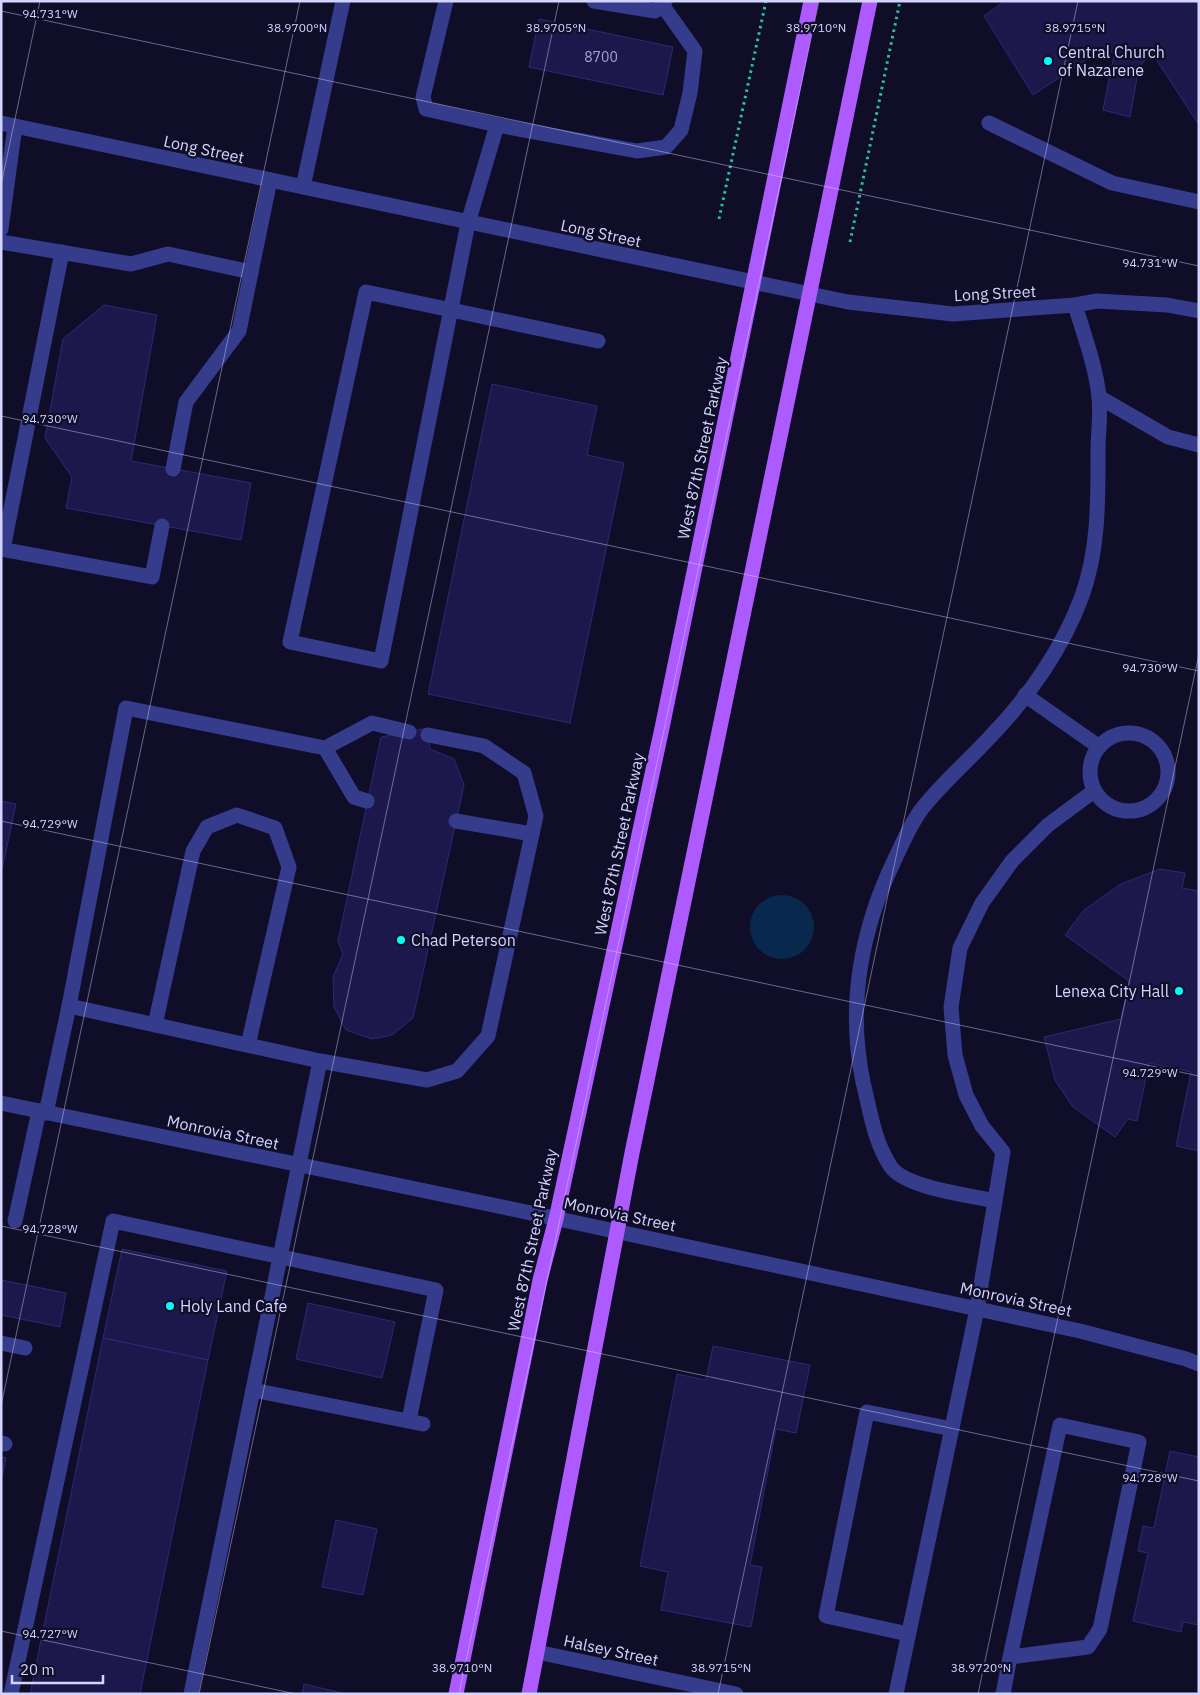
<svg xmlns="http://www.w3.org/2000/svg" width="1200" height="1695" font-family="'IBM Plex Sans',sans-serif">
<rect width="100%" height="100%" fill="#0f0d28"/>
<circle fill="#08294d" cx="782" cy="927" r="32"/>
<g fill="#1c184b" stroke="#2e2878">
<polygon points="1005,1 1199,1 1199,125 1152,53 1139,67 1130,117 1103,110 1114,55 1107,46 1033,95 984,16"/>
<polygon points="539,19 673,47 663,95 529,67"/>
<polygon points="104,305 157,315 131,461 251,483 241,540 66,508 72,477 45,438 63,339"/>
<polygon points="492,384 597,406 587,455 624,463 570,723 428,694"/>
<polygon points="428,728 430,749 454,759 464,785 413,1018 392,1035 372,1039 346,1030 334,1007 333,977 343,954 338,941 381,737"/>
<polygon points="1,801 16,804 1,874"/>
<polygon points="1160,869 1185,873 1182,888 1199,891 1199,1151 1176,1146 1191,1072 1149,1063 1137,1121 1128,1119 1115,1137 1072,1106 1055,1080 1044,1037 1121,1019 1129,981 1065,935 1084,910 1121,884"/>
<polygon points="122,1249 227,1271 208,1360 103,1338"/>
<polygon points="1,1280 66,1293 60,1327 1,1315"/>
<polygon points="308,1303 395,1322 382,1378 296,1359"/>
<polygon points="103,1338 208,1360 140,1694 30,1694"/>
<polygon points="713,1346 810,1365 796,1433 776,1429 750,1565 762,1567 751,1627 661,1610 668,1572 640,1566 677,1374 706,1380"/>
<polygon points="1170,1451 1199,1457 1199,1625 1183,1622 1181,1632 1133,1621 1148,1553 1138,1551 1143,1526 1154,1528"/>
<polygon points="1,1457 6,1458 1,1482"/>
<polygon points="336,1520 377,1529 363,1595 322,1587"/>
<polygon points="304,1684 342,1693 342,1694 302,1694"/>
</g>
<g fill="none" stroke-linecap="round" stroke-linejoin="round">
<g stroke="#25c3a5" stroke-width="3" stroke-dasharray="2.5 4" stroke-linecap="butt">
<polyline points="719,219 766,1"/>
<polyline points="850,242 900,1"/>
</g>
<g stroke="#343c8b" stroke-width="15">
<polyline points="446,1 423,97 426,109 497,125 468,223 381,661 290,642 366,292 598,341"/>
<polyline points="594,1 655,11 663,6 665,1"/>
<polyline points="989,123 1112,183 1199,202"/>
<polyline points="497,125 637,151 666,147 681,130 690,93 695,51 663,6"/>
<polyline points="303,187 343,1"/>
<polyline points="1,242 131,264 168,254 251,272"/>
<polyline points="1099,397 1168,437 1199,445"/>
<polyline points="173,469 186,402 239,331 270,180"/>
<polyline points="1,549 152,577 162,526"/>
<polyline points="3,549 62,252"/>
<polyline points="1025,695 1098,746"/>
<circle cx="1129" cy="772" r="39"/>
<polyline points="325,748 354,797 367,801"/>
<polyline points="456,821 532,834"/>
<polyline points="69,1006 126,708 325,748 372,723 409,732"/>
<polyline points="155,1025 193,851 207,827 237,815 275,828 289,867 248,1045"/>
<polyline points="320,1061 427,1080 457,1071 488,1036 536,816 524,773 484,746 428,735"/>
<polyline points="46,1113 69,1006 320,1061 191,1694"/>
<polyline points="995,1201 1003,1152 982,1126 966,1095 955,1055 951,1007 960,948 982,903 1012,861 1048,825 1094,791"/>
<polyline points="15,1221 39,1111"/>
<polyline points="1,1343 25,1348"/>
<polyline points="253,1390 423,1424"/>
<polyline points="1,1443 5,1444"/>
<polyline points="908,1634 826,1616 867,1412 952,1429"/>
<polyline points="11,1694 113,1221 436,1290 409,1420"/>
<path d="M896,1694l81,-385 18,-108c-26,-6 -89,-13 -104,-34 -17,-25 -21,-57 -28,-85 -16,-76 -2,-152 31,-221 8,-17 16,-36 27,-51 21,-27 46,-48 69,-73 38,-39 73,-89 92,-141 17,-47 16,-96 16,-146 0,-17 3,-36 1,-53 -3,-30 -15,-62 -24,-92"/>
<polyline points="1003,1694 1010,1657 1060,1425 1139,1442 1100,1629 1088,1647 1010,1657"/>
</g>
<g stroke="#343c8b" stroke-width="15">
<polyline points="1,123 848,302 953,314 1075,305 1097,301 1167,305 1199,311"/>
<polyline points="1,229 15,126"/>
<polyline points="1,1103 498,1206 1080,1331 1186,1359 1199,1364"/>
<polyline points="537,1652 736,1694"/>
</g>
<g stroke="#ad5bff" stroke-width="15">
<polyline points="456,1694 540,1280 556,1219 662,728 811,1"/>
<polyline points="529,1694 632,1153 870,1"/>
</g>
</g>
<path fill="none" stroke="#d4d5ff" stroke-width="1" stroke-opacity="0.45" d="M1,11l1198,255M1,185l39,-184M1,416l1198,255M1,821l1198,255M1,1226l1198,255M1,1406l299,-1405M1,1631l295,63M199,1694l360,-1693M459,1694l360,-1693M718,1694l360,-1693M978,1694l221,-1040"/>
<g fill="#00fff9" stroke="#0f0d28" stroke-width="2">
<circle cx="1048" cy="61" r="5"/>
<circle cx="401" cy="940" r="5"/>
<circle cx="1179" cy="991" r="5"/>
<circle cx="170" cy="1306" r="5"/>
</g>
<g text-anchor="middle" stroke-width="4.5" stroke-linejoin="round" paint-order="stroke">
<g font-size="14" fill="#a6a6d2">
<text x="601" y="62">8700</text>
</g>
<g font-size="16" fill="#d4d5ff" stroke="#0f0d28" text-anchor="start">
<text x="1058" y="58">Central Church<tspan x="1058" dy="18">of Nazarene</tspan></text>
<text x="411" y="946">Chad Peterson</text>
<text x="1169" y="997" text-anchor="end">Lenexa City Hall</text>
<text x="180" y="1312">Holy Land Cafe</text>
</g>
<g font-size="16" fill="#d4d5ff" stroke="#0f0d28">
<text transform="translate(204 149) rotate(12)" y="6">Long Street</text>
<text transform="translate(601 233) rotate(12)" y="6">Long Street</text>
<text transform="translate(995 293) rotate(-3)" y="6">Long Street</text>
<text transform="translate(702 448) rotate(-78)" y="6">West 87th Street Parkway</text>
<text transform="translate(619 844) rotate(-78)" y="6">West 87th Street Parkway</text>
<text transform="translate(223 1132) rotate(12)" y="6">Monrovia Street</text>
<text transform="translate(620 1214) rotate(12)" y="6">Monrovia Street</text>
<text transform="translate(532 1240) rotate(-78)" y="6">West 87th Street Parkway</text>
<text transform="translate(1016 1299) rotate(12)" y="6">Monrovia Street</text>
<text transform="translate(611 1650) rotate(12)" y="6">Halsey Street</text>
</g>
</g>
<g font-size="12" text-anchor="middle" fill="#d4d5ff" stroke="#0f0d28" stroke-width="4.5" stroke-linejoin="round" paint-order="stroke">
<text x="50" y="18">94.731°W</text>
<text x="297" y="32">38.9700°N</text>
<text x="556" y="32">38.9705°N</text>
<text x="816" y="32">38.9710°N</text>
<text x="1075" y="32">38.9715°N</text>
<text x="1150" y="267">94.731°W</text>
<text x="50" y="423">94.730°W</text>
<text x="1150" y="672">94.730°W</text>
<text x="50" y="828">94.729°W</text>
<text x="1150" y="1077">94.729°W</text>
<text x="50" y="1233">94.728°W</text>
<text x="1150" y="1482">94.728°W</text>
<text x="50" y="1638">94.727°W</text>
<text x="462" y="1672">38.9710°N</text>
<text x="721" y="1672">38.9715°N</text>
<text x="981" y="1672">38.9720°N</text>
</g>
<rect width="1200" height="1695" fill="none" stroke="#d4d5ff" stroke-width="5"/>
<path d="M12 1675v8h91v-8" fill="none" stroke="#d4d5ff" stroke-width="2.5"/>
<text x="20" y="1675" font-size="15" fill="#d4d5ff" stroke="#0f0d28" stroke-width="4" paint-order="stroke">20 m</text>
</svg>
